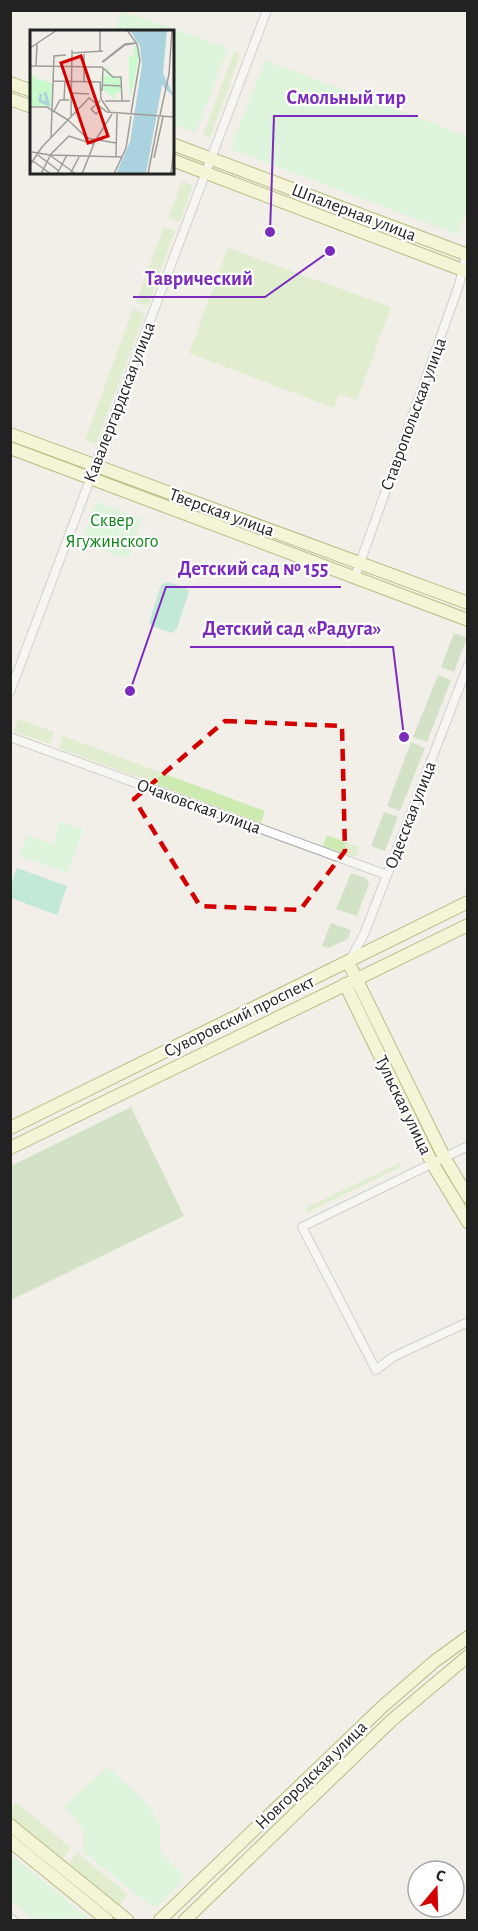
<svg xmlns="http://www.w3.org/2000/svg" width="478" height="1931" font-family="'Alegreya Sans',sans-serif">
<rect width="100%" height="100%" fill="#f2efe9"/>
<g fill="#cdebb0">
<polygon points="235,50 239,55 239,58 210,138 203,135"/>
<polygon points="182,181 193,185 180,222 168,218"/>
<polygon points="164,227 175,231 148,306 136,302"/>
<polygon points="228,248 391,307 357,400 339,394 334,408 189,353"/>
<polygon points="133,309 145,313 96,444 85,440"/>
<polygon points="18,719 54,732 50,744 14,731"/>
<polygon points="63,736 265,811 261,823 59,748"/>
<polygon points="327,835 359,847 356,857 323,846"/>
<polygon points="399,1163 401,1167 308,1212 306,1208"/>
<polygon points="16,1802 71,1848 61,1860 11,1819 11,1809"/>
<polygon points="77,1853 128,1894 118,1907 67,1865"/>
</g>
<g fill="#add19e">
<polygon points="454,633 467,638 454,672 441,667"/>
<polygon points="438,675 451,680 427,742 413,737"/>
<polygon points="411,742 425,748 400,811 387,806"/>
<polygon points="384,812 398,817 385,851 371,846"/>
<polygon points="351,873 366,878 369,884 357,916 336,909"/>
<polygon points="331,923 351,930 348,939 328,948 322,946"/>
<polygon points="131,1107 184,1216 11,1300 11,1166"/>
</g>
<g fill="#c8facc">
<polygon points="122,11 228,48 196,133 173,124 172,32 115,31"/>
<polygon points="265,60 467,136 467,210 458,235 230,149"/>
<polygon points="96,502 142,519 128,559 81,543"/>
<polygon points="60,821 83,829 68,873 20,856 27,835 53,844"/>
<path d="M107,1767c11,9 47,42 52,54 3,9 1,20 0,29l26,28 -28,29 -7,-2 -68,-54c7,-22 -5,-29 -18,-45z"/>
<polygon points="10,1855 11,1855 91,1920 34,1920 11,1901"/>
</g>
<g fill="#88e0be">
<polygon points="168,582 186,588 189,592 176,630 172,633 152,626 149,622 161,585"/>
<polygon points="17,868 67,886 57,915 11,898 11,886"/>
</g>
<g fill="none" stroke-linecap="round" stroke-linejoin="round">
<g stroke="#a9a9a9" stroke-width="10">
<g id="street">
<polyline points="355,577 459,285 467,252"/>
<polyline points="10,692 267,10"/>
<polyline points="10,737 387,875"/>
<polyline points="349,962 365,932 468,665"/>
<polyline points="468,1146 302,1227 376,1370 393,1357 468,1322"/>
<polyline points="10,1918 13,1920"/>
</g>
</g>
<g stroke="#707d05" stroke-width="14">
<g id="secondary">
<polyline points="10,83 32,91"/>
<polyline points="10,99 32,107"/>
<polyline points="172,144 468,255"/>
<polyline points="172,160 468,272"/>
<polyline points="10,434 468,603"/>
<polyline points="10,448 468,620"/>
<polyline points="348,962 444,1157 468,1197"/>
<polyline points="345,984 432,1163 468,1222"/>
<polyline points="10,1128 468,902"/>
<polyline points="10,1148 468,925"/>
<polyline points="10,1825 127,1920"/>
<polyline points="10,1841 107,1920"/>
<polyline points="160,1920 382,1707 435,1661 468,1637"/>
<polyline points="185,1920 392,1720 468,1656"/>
</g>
</g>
<use href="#street" stroke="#fff" stroke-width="8"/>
<use href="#secondary" stroke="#f7fabf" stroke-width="12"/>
</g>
<path d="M0 0H478V1931H0ZM225,721l117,5 3,125 -45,59 -100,-4 -66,-107z" fill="#f2efe9" fill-opacity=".55" fill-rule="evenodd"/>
<path fill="none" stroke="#d40000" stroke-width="4.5" stroke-dasharray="12 8" stroke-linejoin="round" d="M225,721l117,5 3,125 -45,59 -100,-4 -66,-107z"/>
<g text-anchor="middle" stroke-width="4.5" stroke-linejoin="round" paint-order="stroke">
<g font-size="18" fill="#222" stroke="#fff">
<text transform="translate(354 212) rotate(21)" y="6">Шпалерная улица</text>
<text transform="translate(119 402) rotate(-69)" y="6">Кавалергардская улица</text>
<text transform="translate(413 414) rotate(-70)" y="6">Ставропольская улица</text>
<text transform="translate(222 512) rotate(20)" y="6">Тверская улица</text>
<text transform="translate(199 806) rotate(20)" y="6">Очаковская улица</text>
<text transform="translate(410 815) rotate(-69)" y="6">Одесская улица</text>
<text transform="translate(239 1016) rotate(-26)" y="6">Суворовский проспект</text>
<text transform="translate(404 1105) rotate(64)" y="6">Тульская улица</text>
<text transform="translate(311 1775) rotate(-44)" y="6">Новгородская улица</text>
</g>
<g font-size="18" fill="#0c8416" stroke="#fff">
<text x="112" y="526">Сквер<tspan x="112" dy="21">Ягужинского</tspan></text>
</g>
</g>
<g transform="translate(30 30)">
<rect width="144" height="144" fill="#f2efe9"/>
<path d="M103,17h4l2,9 -9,43 -1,-39v-5l6,3zM79,37l1,8 11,3 -1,15h-5v6l-12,-10v-12l5,-1 -3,-7zM0,42l7,7 15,4 -1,24 -21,-1z" fill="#c8facc"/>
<path d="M100,0h37l-4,43 11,24 -12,-12 -16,89h-30l14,-32 12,-77 -2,-19z" fill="#aad3df"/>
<path fill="none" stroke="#aad3df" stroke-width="3" d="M11,64l-1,7 8,3 -3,-12M99,144l10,-28 15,-88 -2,-28"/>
<path fill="none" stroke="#9f9d99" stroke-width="1.5" d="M97,0l10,14 3,16 -9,53M0,18l27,-18M70,21v-21M42,23l31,-2M72,32l23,-18 12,-1 -12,2 -22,17M0,36l72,1 11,10h8l1,24M6,36l1,-23M23,51l47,1 1,17 9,13M54,52v-28M72,55l19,1M72,61l1,-23M41,63l18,1M34,70l1,-19M70,71l-9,8 5,5 5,-5M75,71h25M0,77h17l21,13M24,81l6,-11h9M130,85l9,-41 3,-44M41,86l1,-66M38,90l19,18 29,5M21,107l3,-81 12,-1M2,122l18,3M8,125l21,16M20,125l72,2M21,126l25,18M86,127l1,-43M124,128l9,-41M0,129l21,15M0,135l12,-18 47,-49 18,14 67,5M11,144l10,-20 18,-18 24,8M27,144l10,-19M40,144l9,-17M52,144l13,-33 17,-27M84,144l12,-26 5,-32M118,144l11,-57M141,144l3,-26"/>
<path fill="#d40000" fill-opacity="0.15" stroke="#d40000" stroke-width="3" d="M51,26l27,80 -20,7 -27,-80z"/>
<rect width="144" height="144" fill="none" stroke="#222" stroke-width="3"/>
</g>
<path fill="none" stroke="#7b2cbf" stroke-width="2" d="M270 232L274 116H418M330 251L265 297H133M130 691L166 587H341M404 737L393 647H190"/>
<g fill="#7b2cbf" stroke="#fff" stroke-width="2">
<circle cx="270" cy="232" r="6"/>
<circle cx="330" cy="251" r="6"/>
<circle cx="130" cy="691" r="6"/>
<circle cx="404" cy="737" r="6"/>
</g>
<g font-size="20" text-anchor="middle" font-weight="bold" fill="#7b2cbf" stroke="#fff" stroke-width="4.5" stroke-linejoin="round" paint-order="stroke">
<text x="346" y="104">Смольный тир</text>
<text x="199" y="285">Таврический</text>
<text x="253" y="575">Детский сад № 155</text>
<text x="292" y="635">Детский сад «Радуга»</text>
</g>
<rect width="478" height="1931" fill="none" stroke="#222222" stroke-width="24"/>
<g transform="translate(436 1889) rotate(19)"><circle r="28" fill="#ffffff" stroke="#a7a7a7" stroke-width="1.5"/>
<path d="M0-4.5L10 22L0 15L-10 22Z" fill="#d40000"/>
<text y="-9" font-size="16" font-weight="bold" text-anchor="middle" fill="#222222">С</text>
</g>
</svg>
